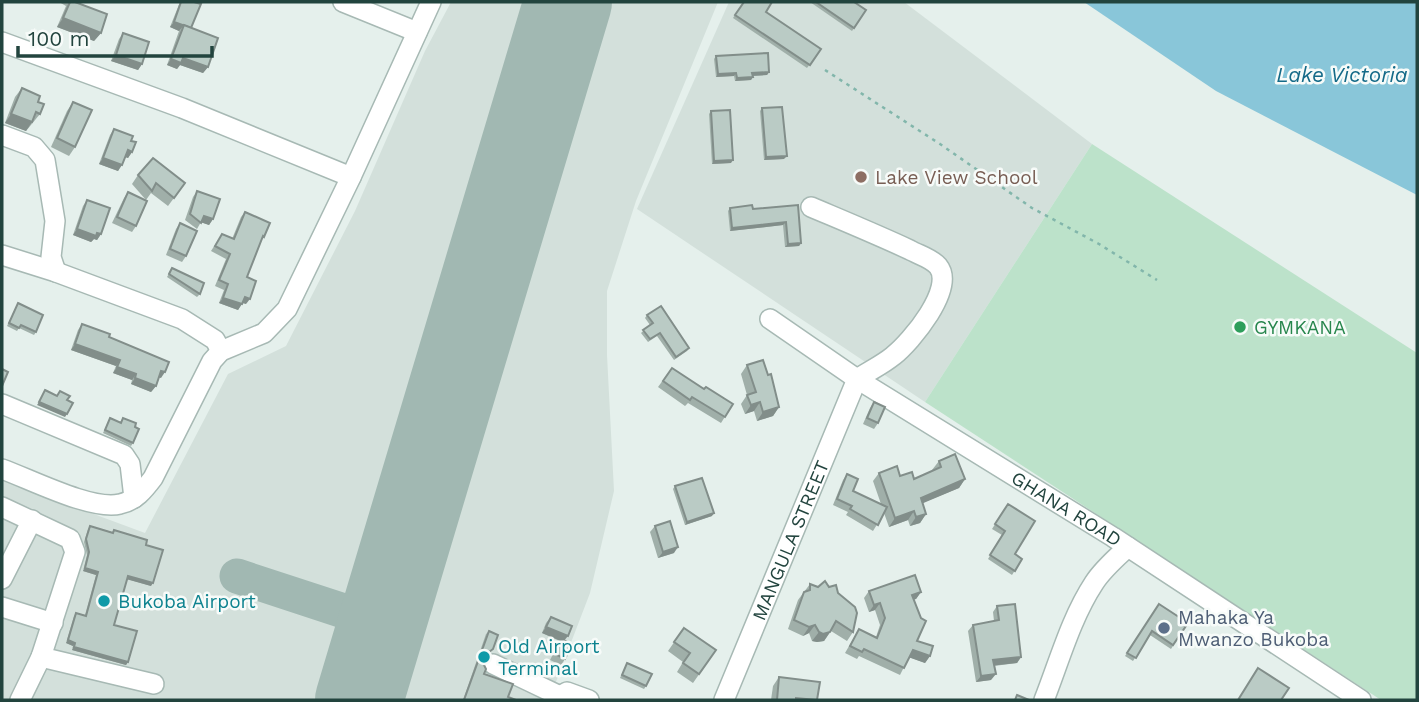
<svg xmlns="http://www.w3.org/2000/svg" width="1419" height="702" font-family="'Work Sans',sans-serif">
<rect width="100%" height="100%" fill="#e5f0ec"/>
<g fill="#d3e0db">
<polygon points="451,2 718,2 636,201 607,291 607,355 614,491 590,593 549,700 2,700 2,480 145,533 228,374 286,346 355,211 425,51"/>
<polygon points="729,2 904,2 1092,144 925,402 637,209"/>
</g>
<polygon fill="#bce2ca" points="1092,144 1417,353 1417,700 1381,700 925,402"/>
<polygon fill="#89c6d9" points="1084,2 1417,2 1417,195 1216,91"/>
<g fill="none" stroke-linecap="round" stroke-linejoin="round">
<polyline stroke="#a1b8b2" stroke-width="35" points="237,576 359,616"/>
<polyline stroke="#a1b8b2" stroke-width="88" points="359,700 568,2"/>
<g stroke="#a7b9b4" stroke-width="22">
<g id="minor">
<polyline points="343,2 417,32"/>
<polyline points="2,42 182,108 351,177"/>
<polyline points="2,135 34,147 45,160 55,221 51,257 56,272"/>
<polyline points="2,255 56,272 182,319 215,340 221,351"/>
<path id="s1" d="M770,319l87,60 256,158 248,163"/>
<polyline points="2,404 124,455 130,464 134,498"/>
<path d="M2,469c28,10 90,42 118,35 15,-3 24,-14 33,-26l59,-117 9,-10 43,-18 23,-24 64,-132 80,-175"/>
<polyline points="2,507 70,539 75,552 41,657 20,700"/>
<polyline points="2,579 32,520"/>
<polyline points="2,607 53,623"/>
<polyline points="41,657 154,684"/>
<polyline points="493,664 560,696"/>
<polyline points="560,696 567,692 589,700"/>
<path id="s2" d="M724,700l133,-321c12,-8 25,-14 36,-23 18,-14 63,-68 45,-90 -7,-8 -19,-11 -28,-16 -32,-15 -66,-29 -99,-43"/>
<path d="M1044,700c15,-38 27,-82 50,-117 9,-14 22,-25 34,-36"/>
</g>
</g>
<polyline stroke="#82b6ab" stroke-width="2.5" stroke-dasharray="3.5 5" stroke-linecap="butt" points="825,70 940,144 1032,208 1099,244 1157,280"/>
<use href="#minor" stroke="#fff" stroke-width="19"/>
</g>
<g fill="#a0afa9">
<polygon points="59,2 75,2 101,33 94,41 57,27 66,6"/>
<polygon points="180,2 194,2 191,28 208,67 203,73 180,65 177,69 167,65 179,31 170,27"/>
<polygon points="743,2 766,12 821,49 807,68 733,18"/>
<polygon points="810,2 854,2 866,10 852,31"/>
<polygon points="123,33 142,64 138,70 111,61 119,39"/>
<polygon points="716,56 769,72 767,75 753,76 751,80 735,81 734,76 716,77 714,59"/>
<polygon points="22,88 38,102 40,114 26,131 5,123 15,97"/>
<polygon points="73,102 75,147 69,156 51,147 67,111"/>
<polygon points="762,108 784,159 764,160 760,111"/>
<polygon points="711,111 731,163 712,164 709,114"/>
<polygon points="114,129 131,141 132,152 128,158 125,157 118,171 99,164 110,135"/>
<polygon points="138,175 185,183 168,206 151,193 146,200 132,184"/>
<polygon points="197,191 213,219 209,225 201,222 197,229 185,220 193,197"/>
<polygon points="128,192 136,226 132,232 112,223 124,198"/>
<polygon points="87,200 101,234 97,240 94,239 91,242 73,235 83,206"/>
<polygon points="798,205 801,243 799,246 785,247 783,225 730,231 728,211 730,208 753,209"/>
<polygon points="245,212 264,237 260,242 247,277 246,304 242,303 238,310 219,303 224,290 215,286 226,259 211,251 222,234 232,239 241,217"/>
<polygon points="180,223 186,256 182,262 166,255 176,229"/>
<polygon points="172,268 200,294 197,297 167,277"/>
<polygon points="18,303 36,332 34,335 19,328 17,331 7,326"/>
<polygon points="647,315 689,348 687,351 674,360 657,336 648,342 641,333 650,325 645,318"/>
<polygon points="82,324 109,337 161,378 159,377 156,386 151,392 131,384 132,380 113,373 116,366 71,350 78,330"/>
<polygon points="747,365 779,407 773,416 757,421 754,411 745,414 741,404 747,395 741,374"/>
<polygon points="672,368 704,389 733,404 721,423 688,403 685,406 658,387"/>
<polygon points="874,402 878,423 874,429 863,424 870,408"/>
<polygon points="110,418 120,422 123,418 135,427 133,443 131,446 103,433"/>
<polygon points="939,461 965,479 959,488 922,503 926,514 920,523 910,526 908,520 889,527 884,513 873,531 846,515 848,512 833,505 843,480 847,474 853,491 881,504 873,481 879,473 914,479 933,471 932,470"/>
<polygon points="675,486 712,516 685,525 673,489"/>
<polygon points="1008,504 1015,554 1022,559 1012,575 988,559 1002,535 992,529"/>
<polygon points="90,526 112,532 114,530 146,545 151,586 127,579 114,625 128,662 126,665 72,650 73,646 66,643 74,616 76,613 85,615 96,575 83,571 87,555 84,542 88,529"/>
<polygon points="655,526 674,553 658,558 650,532"/>
<polygon points="810,584 853,632 847,641 831,631 824,641 817,642 812,641 809,633 803,636 788,629 798,600"/>
<polygon points="869,591 921,592 916,599 914,599 917,641 930,656 925,663 909,657 900,675 859,656 857,659 845,653 859,629 876,637 880,625 875,610 869,612 864,598"/>
<polygon points="1159,604 1188,623 1171,649 1150,635 1133,661 1125,656"/>
<polygon points="997,606 1021,657 1017,663 994,666 991,680 976,682 968,631 973,625 994,621 993,612"/>
<polygon points="551,617 564,641 565,659 561,665 550,660 560,641 542,633 546,623"/>
<polygon points="684,628 716,650 693,683 677,672 683,662 668,651"/>
<polygon points="489,631 493,649 484,658 484,674 508,697 516,700 463,700 486,634"/>
<polygon points="627,663 646,686 644,689 620,678"/>
<polygon points="779,677 817,700 771,700 773,686"/>
</g>
<g fill="#828e8a">
<polygon points="63,18 101,33 94,41 57,27"/>
<polygon points="174,22 191,28 184,25 179,31 170,27"/>
<polygon points="116,55 142,64 138,70 111,61"/>
<polygon points="183,58 208,67 203,73 180,65 177,69 167,65 171,59"/>
<polygon points="769,72 767,75 750,76 752,73"/>
<polygon points="736,73 734,76 716,77 718,74"/>
<polygon points="753,77 751,80 735,81 737,78"/>
<polygon points="11,114 32,122 26,131 5,123"/>
<polygon points="128,150 132,152 128,158 123,156"/>
<polygon points="787,156 784,159 764,160 766,157"/>
<polygon points="103,158 122,165 118,171 99,164"/>
<polygon points="733,160 731,163 712,164 714,161"/>
<polygon points="204,216 213,219 209,225 200,222"/>
<polygon points="786,222 783,225 730,231 732,228"/>
<polygon points="77,229 97,233 101,234 97,240 94,239 91,242 73,235"/>
<polygon points="801,243 799,246 785,247 788,244"/>
<polygon points="245,297 250,299 246,304 241,302"/>
<polygon points="223,298 242,304 238,310 219,303"/>
<polygon points="75,344 120,360 116,366 71,350"/>
<polygon points="117,367 136,374 132,380 113,373"/>
<polygon points="161,371 165,372 161,378 157,377"/>
<polygon points="135,378 156,386 151,392 131,384"/>
<polygon points="39,402 67,414 65,417 37,405"/>
<polygon points="760,402 754,411 745,414 751,405"/>
<polygon points="779,407 773,416 757,421 763,412"/>
<polygon points="965,479 959,488 914,507 921,498"/>
<polygon points="914,511 908,520 889,527 895,518"/>
<polygon points="714,513 712,516 685,525 687,522"/>
<polygon points="926,514 920,523 910,526 916,517"/>
<polygon points="678,547 674,553 658,558 663,552"/>
<polygon points="85,568 98,572 96,575 83,571"/>
<polygon points="128,576 153,583 151,586 126,579"/>
<polygon points="921,592 916,599 908,602 912,595"/>
<polygon points="880,603 875,610 869,612 874,605"/>
<polygon points="815,625 809,633 803,636 809,627"/>
<polygon points="546,627 568,636 563,642 542,633"/>
<polygon points="819,632 830,632 824,641 817,642 812,641"/>
<polygon points="68,640 75,643 73,646 66,643"/>
<polygon points="74,647 128,662 126,665 72,650"/>
<polygon points="913,650 930,656 925,663 908,657"/>
<polygon points="1021,657 1017,663 989,666 993,660"/>
<polygon points="996,674 991,680 976,682 981,676"/>
</g>
<g fill="#bacbc5" stroke="#828e8a" stroke-width="2">
<polygon points="70,2 75,2 107,14 101,33 63,18"/>
<polygon points="181,2 194,2 201,4 191,28 174,22"/>
<polygon points="744,2 772,2 766,12 821,49 810,65 735,15"/>
<polygon points="816,2 854,2 866,10 854,28"/>
<polygon points="184,25 218,38 208,67 183,58 181,63 171,59"/>
<polygon points="123,33 149,42 142,64 116,55"/>
<polygon points="768,53 769,72 752,73 753,77 737,78 736,73 718,74 716,56"/>
<polygon points="22,88 40,96 38,102 44,104 40,114 36,112 32,122 11,114"/>
<polygon points="73,102 92,110 75,147 57,138"/>
<polygon points="782,107 787,156 766,157 762,108"/>
<polygon points="730,110 733,160 714,161 711,111"/>
<polygon points="114,129 133,136 131,141 136,142 132,152 128,150 122,165 103,158"/>
<polygon points="153,158 185,183 174,198 156,183 152,191 138,175"/>
<polygon points="197,191 220,199 213,219 204,216 201,223 190,214"/>
<polygon points="128,192 147,201 136,226 117,217"/>
<polygon points="87,200 110,208 101,234 97,233 96,236 77,229"/>
<polygon points="752,205 753,209 798,205 801,243 788,244 786,222 732,228 730,208"/>
<polygon points="245,212 270,223 264,237 263,236 247,277 256,281 250,299 245,297 242,304 223,298 228,284 219,280 230,254 215,246 222,234 234,239"/>
<polygon points="180,223 197,231 186,256 170,249"/>
<polygon points="172,268 204,283 200,294 169,274"/>
<polygon points="18,303 43,315 36,332 21,325 19,328 9,323"/>
<polygon points="661,306 689,348 676,357 660,333 650,339 643,330 653,323 647,315"/>
<polygon points="82,324 110,334 109,337 169,362 165,372 161,371 156,386 135,378 136,374 117,367 120,360 75,344"/>
<polygon points="763,360 768,375 771,374 779,407 763,412 760,402 751,405 747,395 756,392 747,365"/>
<polygon points="672,368 704,389 706,387 733,404 725,417 692,397 690,400 663,381"/>
<polygon points="2,369 8,372 2,386"/>
<polygon points="45,390 57,396 60,391 70,396 67,400 73,403 67,414 39,402"/>
<polygon points="874,402 885,407 878,423 867,418"/>
<polygon points="110,418 121,423 123,418 136,423 135,427 139,429 133,443 105,430"/>
<polygon points="955,454 965,479 921,498 926,514 916,517 914,511 895,518 879,473 897,466 900,476 912,472 914,479 941,467 939,461"/>
<polygon points="847,474 858,479 853,491 887,507 878,525 850,509 852,506 837,499"/>
<polygon points="702,478 714,513 687,522 675,486"/>
<polygon points="1008,504 1035,521 1015,554 1022,559 1015,571 990,555 1005,531 995,524"/>
<polygon points="670,521 678,547 663,552 655,526"/>
<polygon points="90,526 113,533 114,530 147,540 146,545 163,550 153,583 128,576 114,625 137,631 128,662 74,647 75,643 68,640 76,613 86,616 98,572 85,568 89,552 86,539"/>
<polygon points="915,575 921,592 912,595 921,618 926,621 917,641 933,646 930,656 913,650 904,668 864,649 862,652 850,646 859,629 877,638 885,618 880,603 874,605 869,591"/>
<polygon points="825,581 829,587 836,585 838,593 855,607 857,613 853,632 836,621 830,632 823,634 819,632 815,625 809,627 794,620 804,592 810,590 810,584 818,587"/>
<polygon points="1015,604 1021,657 993,660 996,674 981,676 973,625 999,620 997,606"/>
<polygon points="1159,604 1188,623 1173,645 1152,631 1136,658 1127,653"/>
<polygon points="551,617 572,626 568,636 546,627"/>
<polygon points="684,628 716,650 699,674 683,663 690,653 674,642"/>
<polygon points="489,631 498,635 493,649 484,656 483,663 486,669 484,674 513,684 508,697 516,700 464,700"/>
<polygon points="561,639 572,644 565,659 555,654"/>
<polygon points="627,663 652,674 646,686 622,675"/>
<polygon points="1258,668 1289,688 1281,700 1238,700"/>
<polygon points="779,677 820,682 817,700 796,698 796,700 777,700"/>
<polygon points="1017,695 1029,700 1015,700"/>
</g>
<circle fill="#8d6e63" stroke="#f7fbf9" stroke-width="2.5" cx="861" cy="177" r="7"/>
<circle fill="#2e9e5b" stroke="#f7fbf9" stroke-width="2.5" cx="1240" cy="327" r="7"/>
<g fill="#0f9aa8" stroke="#f7fbf9" stroke-width="2.5">
<circle cx="104" cy="601" r="7"/>
<circle cx="484" cy="657" r="7"/>
</g>
<circle fill="#5c6f8a" stroke="#f7fbf9" stroke-width="2.5" cx="1164" cy="628" r="7"/>
<g text-anchor="middle" stroke-width="5" stroke-linejoin="round" paint-order="stroke">
<g font-size="19" fill="#785e54" stroke="#f7fbf9" text-anchor="start">
<text x="875" y="184">Lake View School</text>
</g>
<g font-size="19" fill="#27864d" stroke="#f7fbf9" text-anchor="start">
<text x="1254" y="334">GYMKANA</text>
</g>
<g font-size="19" fill="#22443e" stroke="#f7fbf9">
<text dy="7" stroke="none"><textPath href="#s1" startOffset="352">GHANA ROAD</textPath></text>
<text dy="7" stroke="none"><textPath href="#s2" startOffset="173">MANGULA STREET</textPath></text>
</g>
<g font-size="19" fill="#0d838f" stroke="#f7fbf9" text-anchor="start">
<text x="118" y="608">Bukoba Airport</text>
<text x="498" y="653">Old Airport<tspan x="498" dy="22">Terminal</tspan></text>
</g>
<g font-size="19" fill="#4e5e75" stroke="#f7fbf9" text-anchor="start">
<text x="1178" y="624">Mahaka Ya<tspan x="1178" dy="22">Mwanzo Bukoba</tspan></text>
</g>
<g font-size="21" font-style="italic" fill="#146a88" stroke="#f7fbf9">
<text x="1342" y="82">Lake Victoria</text>
</g>
</g>
<rect width="1419" height="702" fill="none" stroke="#22443e" stroke-width="7"/>
<path d="M18 46v10h194v-10" fill="none" stroke="#22443e" stroke-width="3.5"/>
<text x="28" y="46" font-size="21" fill="#22443e" stroke="#f7fbf9" stroke-width="5" paint-order="stroke">100 m</text>
</svg>
